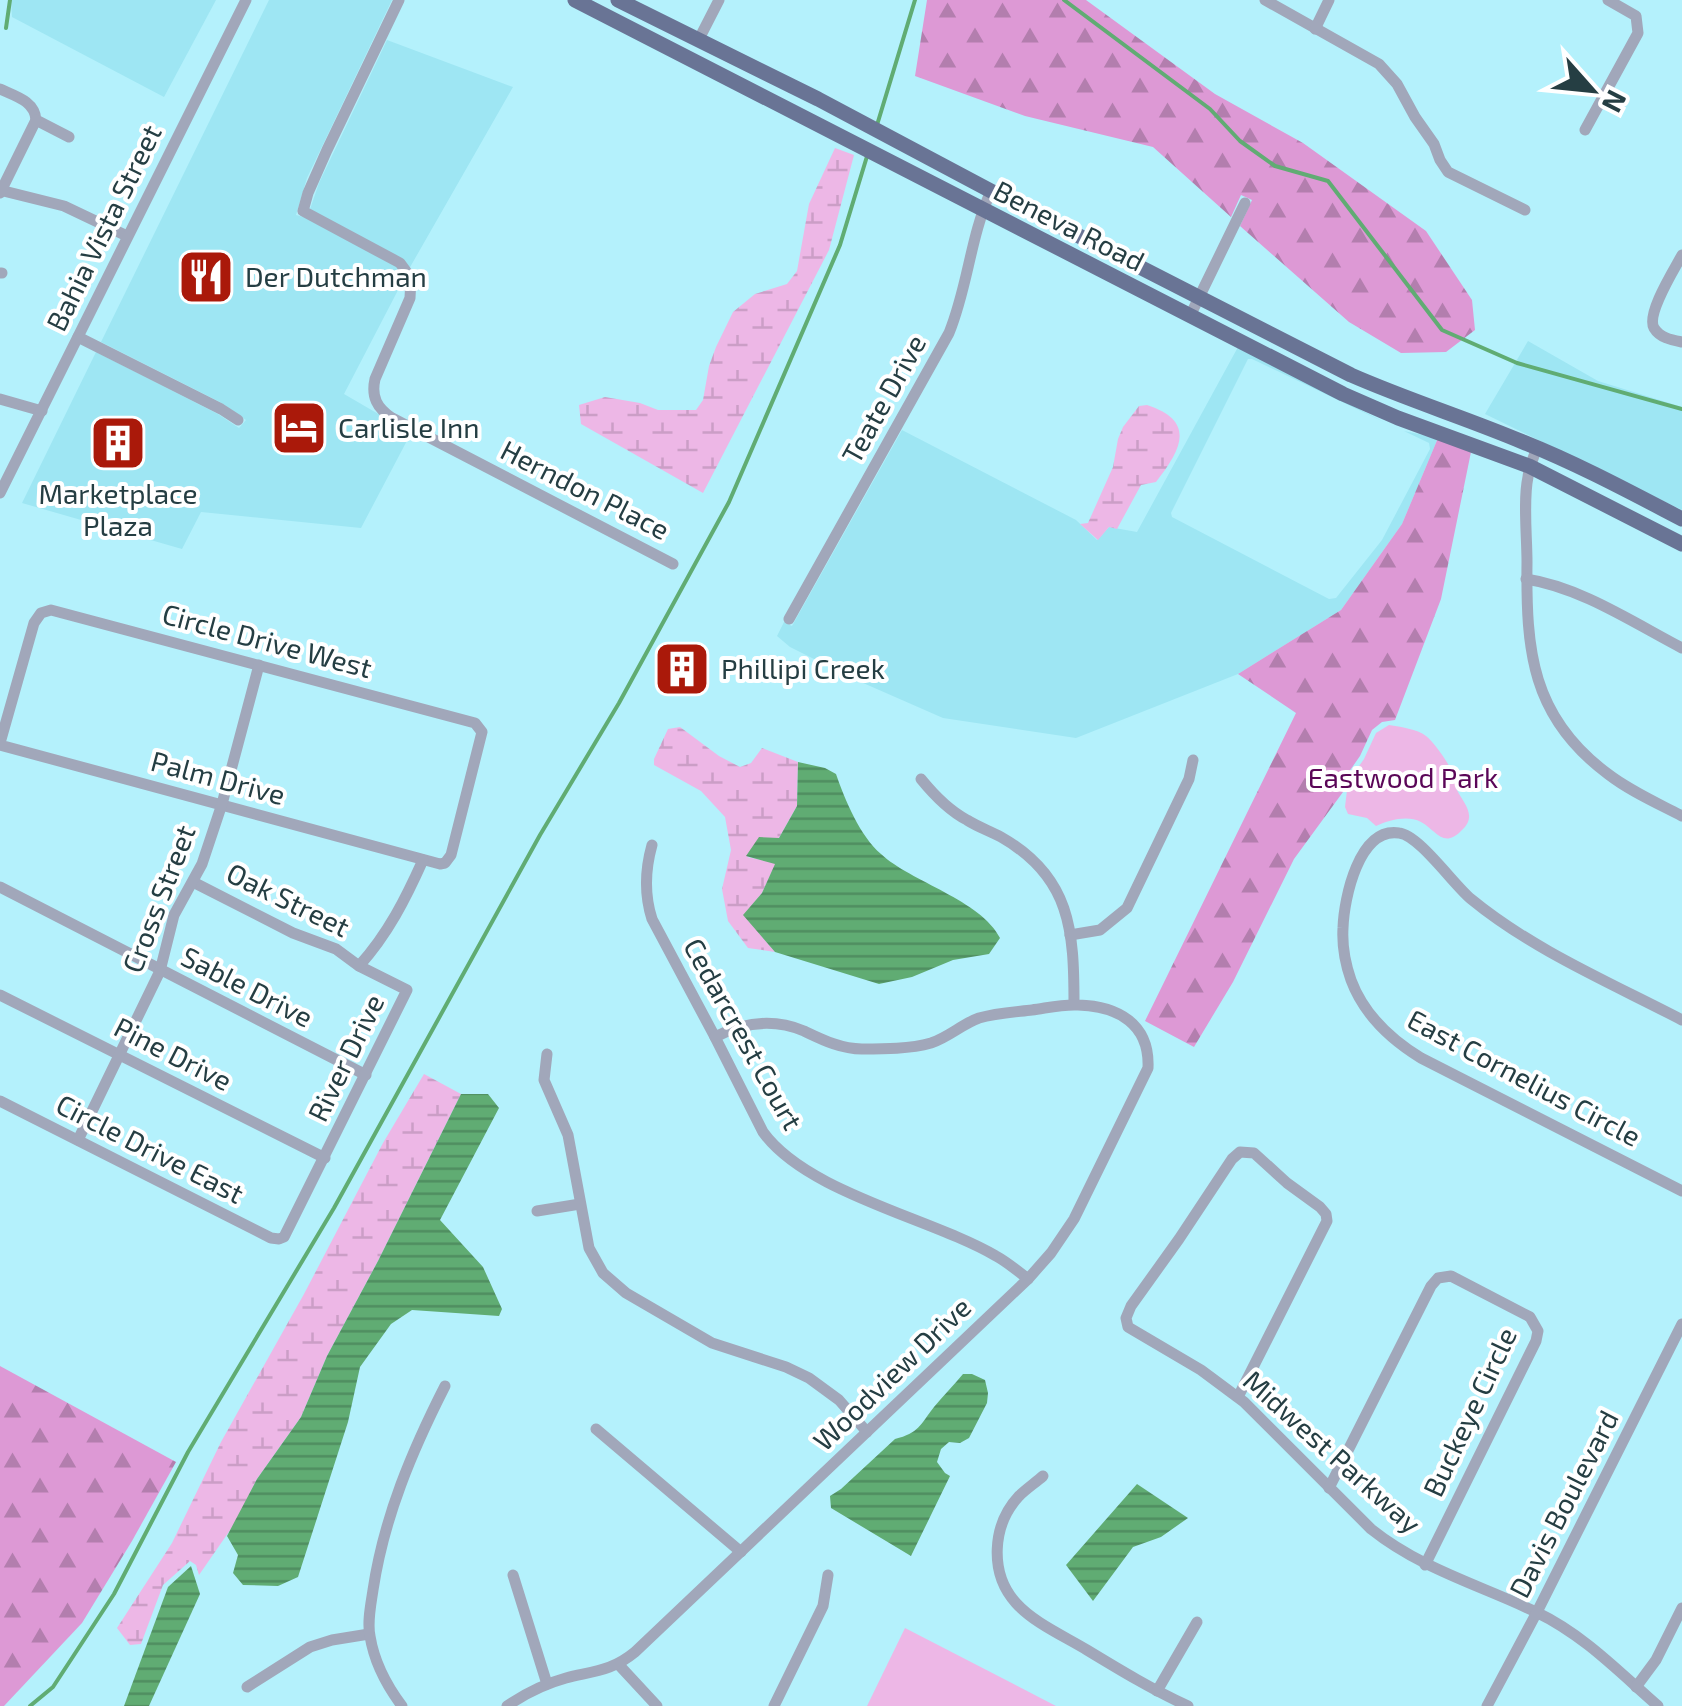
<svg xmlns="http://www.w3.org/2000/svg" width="1682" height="1706" font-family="'Exo 2',sans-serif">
<defs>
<pattern id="forest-firs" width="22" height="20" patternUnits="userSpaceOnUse" patternTransform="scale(2.5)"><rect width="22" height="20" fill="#dd99d5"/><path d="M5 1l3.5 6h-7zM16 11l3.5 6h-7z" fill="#b37eae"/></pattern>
<pattern id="wetland-marsh" width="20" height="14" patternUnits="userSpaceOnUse" patternTransform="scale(2.5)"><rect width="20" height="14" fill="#edb7e6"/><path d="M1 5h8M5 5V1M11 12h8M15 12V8" fill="none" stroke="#cb9ec6"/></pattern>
<pattern id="water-rules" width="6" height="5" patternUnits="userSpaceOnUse" patternTransform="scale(2.5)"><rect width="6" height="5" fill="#60ac73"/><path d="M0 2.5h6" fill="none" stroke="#4f8d60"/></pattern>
</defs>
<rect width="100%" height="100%" fill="#b4f1fc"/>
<g fill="#9ee6f3">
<polygon points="11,0 216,0 164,97 12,17"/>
<polygon points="269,0 392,0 307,178 296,215 307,218 319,183 387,40 513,87 409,269 344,394 411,433 361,528 201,512 182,549 22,503 96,352 218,414 239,428 246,420 220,402 101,342"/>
<polygon points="1528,341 1598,381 1682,407 1682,510 1485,414"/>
<polygon points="1238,347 1386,423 1252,359 1248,359 1171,513 1172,517 1329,599 1336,598 1382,540 1430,449 1429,443 1404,431 1438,438 1402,524 1341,610 1238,674 1076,738 943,718 854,679 790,647 777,636 784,622 792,626 902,430 1076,520 1097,540 1109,527 1137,532"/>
</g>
<g fill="#edb7e6">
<path d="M1389,725c12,2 28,4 37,11 8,6 24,29 27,38 1,4 2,12 4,16 7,14 21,26 4,41 -18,18 -25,-1 -40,-9 -14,-7 -31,-2 -45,4l-9,-8 -19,-4 -3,-7 3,-25 16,-23 12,-26z"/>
<polygon points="905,1628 1056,1706 867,1706"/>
</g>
<g fill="url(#forest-firs)">
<polygon points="927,0 1086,0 1215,94 1303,143 1426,231 1472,300 1475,330 1446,352 1401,353 1349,322 1240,226 1252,200 1241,195 1231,217 1153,147 1025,116 915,76"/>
<polygon points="1438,438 1471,452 1441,599 1395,720 1382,722 1372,730 1360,756 1344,779 1343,792 1294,859 1233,982 1194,1047 1145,1021 1296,713 1238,674 1341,610 1402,524"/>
<polygon points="0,1366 176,1462 132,1541 82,1623 4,1706 0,1706"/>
</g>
<g fill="url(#wetland-marsh)">
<polygon points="835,148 854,155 829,250 703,493 581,424 579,405 605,397 640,403 658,410 696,410 703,400 709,366 716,347 733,312 755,294 787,284 797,271 809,204"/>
<path d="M1147,405c49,16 35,44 9,77l-15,3 -24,44 -8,-2 -11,13 -18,-16 8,-1 25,-56 5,-28 5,-12 16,-21z"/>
<polygon points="680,727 719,756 740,767 751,763 762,748 798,762 797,806 779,838 747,857 776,863 762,893 744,915 775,952 748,948 728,921 722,889 731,850 725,817 701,791 654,765 654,759 668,729"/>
<polygon points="424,1074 461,1094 378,1261 327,1356 301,1417 257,1479 235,1523 199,1575 196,1565 190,1561 163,1585 141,1644 130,1645 117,1628 172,1543 221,1442 304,1294 383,1143"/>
</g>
<g fill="url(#water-rules)">
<path d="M798,762l27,6 11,6c9,26 24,62 45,80 30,28 100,46 119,84l-11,16 -36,6 -41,17 -33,7 -104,-32 -32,-37 19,-22 13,-29 -29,-8 13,-19 20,1 18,-32z"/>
<polygon points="461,1094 488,1094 499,1108 440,1220 483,1267 502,1309 499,1316 412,1310 391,1324 360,1367 348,1422 298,1577 278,1586 243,1585 233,1573 238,1555 227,1536 257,1479 301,1417 327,1356 378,1261"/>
<path d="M963,1374h9l13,6 3,13 -1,10 -18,35 -9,5 -11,-1 -8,7 -4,13 8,11 5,3 -39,80 -80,-48 -1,-12 11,-7 54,-50c24,-6 25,-14 39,-32 9,-11 20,-22 29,-33z"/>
<polygon points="1137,1484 1188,1518 1161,1537 1133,1547 1093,1601 1066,1565"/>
<polygon points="191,1566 200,1594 149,1706 124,1706 168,1587"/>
</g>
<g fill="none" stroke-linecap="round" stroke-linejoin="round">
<g stroke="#60ac73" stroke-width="4">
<polyline points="1064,0 1210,109 1240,141 1275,166 1328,181 1442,330 1517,363 1682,409"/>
<polyline points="6,28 10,0"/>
<polyline points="877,125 915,0"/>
<polyline points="30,1706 53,1687 114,1594 188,1452 334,1208 540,835 619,703 729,502 840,245 868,153"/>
</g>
<g stroke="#a1a7ba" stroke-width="11">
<path d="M399,0l-72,150 -19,43 -5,18 97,52 11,15 -1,20 -35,81c-4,18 2,29 17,39l281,146"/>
<polyline points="1265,0 1379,64 1397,84 1415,117 1434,144 1440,160 1448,172 1525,210"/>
<polyline points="1315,29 1329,0"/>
<polyline points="698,41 719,0"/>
<path d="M0,89c15,7 35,12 36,31l33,17"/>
<polyline points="1585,130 1638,33 1636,16 1608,0"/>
<polyline points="0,190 64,206 127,236"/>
<polyline points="0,193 36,120"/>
<path d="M1682,255c-8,15 -36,59 -28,73 6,10 18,12 28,14"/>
<polyline points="0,273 2,273"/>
<polyline points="1190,316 1245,203"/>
<polyline points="78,337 221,409 238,420"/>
<polyline points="0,399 42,411"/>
<path d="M1537,447c-3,10 -8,20 -9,30 -5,23 -1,60 -1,85 -1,88 4,155 81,212 22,17 49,29 74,42"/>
<polyline points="0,493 246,0"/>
<path d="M1526,579c54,8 108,44 156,69"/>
<path d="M789,619l160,-286c19,-46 21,-96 42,-142"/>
<polyline points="0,743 34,623 41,613 51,610 475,723 482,732 451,855 445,863 440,864 0,745"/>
<path d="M921,779c13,16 27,31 46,41 11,7 23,11 34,17 70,40 73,94 73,167"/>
<path d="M652,845c-7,25 -8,49 0,74l63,118 48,95c44,61 168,86 233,124 11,6 22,15 32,23"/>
<polyline points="0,887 366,1075"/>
<polyline points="1070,935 1100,930 1127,908 1189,779 1193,760"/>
<path d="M359,966c29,-32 47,-68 64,-106"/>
<polyline points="0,995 325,1158"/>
<path d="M1682,1020c-71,-37 -149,-70 -211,-121 -18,-15 -52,-64 -72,-66 -40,-6 -55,65 -56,95 -1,17 2,35 8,52 13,35 39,59 70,78l261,133"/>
<polyline points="547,1054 544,1080 568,1135 589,1248 603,1273 626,1293 712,1343 786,1367 809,1378 839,1400 867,1432"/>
<polyline points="0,1101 271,1238 279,1239 284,1237 407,990 359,966 336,949 293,933 193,882"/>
<polyline points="78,1140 160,971 174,915 202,864 222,804 259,665"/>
<polyline points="537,1211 580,1204"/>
<path d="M1238,1397l89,-176 -1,-7 -6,-7 -33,-24 -33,-30 -14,-1 -8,7 -53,80 -48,67 -5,12 2,9 73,43 43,32 127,127c50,40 109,56 165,83 48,23 83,60 122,94"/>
<polyline points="596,1429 741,1552"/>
<path d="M1043,1476c-8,7 -17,13 -24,20 -27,29 -30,77 -3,107 18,20 48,33 71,47 33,20 66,40 101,56"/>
<polyline points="1329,1488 1431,1286 1438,1278 1451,1276 1530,1317 1538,1331 1536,1341 1425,1565"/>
<polyline points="513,1575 547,1684"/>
<polyline points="619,1665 657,1706"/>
<polyline points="247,1687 310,1647 332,1640 369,1634"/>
<polyline points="1636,1687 1656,1660 1682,1608"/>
<polyline points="1157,1691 1197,1622"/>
<path d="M402,1706c-15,-20 -28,-45 -32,-70 -3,-14 1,-32 3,-46 11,-73 39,-139 72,-204"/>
<path d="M507,1706c19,-13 37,-22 59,-28 28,-7 46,-7 69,-26l393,-373 23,-26 23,-34 74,-151c2,-44 -30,-62 -70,-63 -15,-1 -31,3 -46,5 -17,2 -36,3 -53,8 -17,6 -30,19 -48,25 -21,6 -47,6 -69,6 -21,0 -39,-9 -58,-18 -31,-13 -60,-9 -89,6"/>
<polyline points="774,1706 823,1606 828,1575"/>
<polyline points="1487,1706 1537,1612 1682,1324"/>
</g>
<g stroke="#697495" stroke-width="15">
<polyline points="575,0 1343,394 1398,418 1529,466 1682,544"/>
<path d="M618,0l200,99 173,92 360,184c57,25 115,43 172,67 55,22 107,50 159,77"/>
</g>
</g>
<defs>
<g id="restaurant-square" transform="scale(2.875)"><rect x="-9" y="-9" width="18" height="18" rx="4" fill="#aa190a" stroke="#fff"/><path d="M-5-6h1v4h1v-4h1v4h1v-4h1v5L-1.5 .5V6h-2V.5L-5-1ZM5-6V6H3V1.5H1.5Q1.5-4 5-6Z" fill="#fff"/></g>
<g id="hotel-square" transform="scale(2.875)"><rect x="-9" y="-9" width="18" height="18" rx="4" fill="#aa190a" stroke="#fff"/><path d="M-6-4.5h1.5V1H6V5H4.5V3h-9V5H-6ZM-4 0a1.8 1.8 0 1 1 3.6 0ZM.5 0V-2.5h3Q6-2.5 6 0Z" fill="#fff"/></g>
<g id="building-square" transform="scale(2.875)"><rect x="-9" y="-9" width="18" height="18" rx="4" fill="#aa190a" stroke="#fff"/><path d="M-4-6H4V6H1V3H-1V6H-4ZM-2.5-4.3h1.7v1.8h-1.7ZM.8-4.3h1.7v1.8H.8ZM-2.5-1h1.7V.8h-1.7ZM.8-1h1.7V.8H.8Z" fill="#fff"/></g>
</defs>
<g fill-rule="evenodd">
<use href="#restaurant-square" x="206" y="277"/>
<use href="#hotel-square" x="299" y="428"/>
<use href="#building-square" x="118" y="443"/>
<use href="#building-square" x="682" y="669"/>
</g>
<g text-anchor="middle" stroke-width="8" stroke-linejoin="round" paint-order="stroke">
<g font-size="28" fill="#253e43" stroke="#fff">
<text transform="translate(1069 226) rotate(27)" y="10">Beneva Road</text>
<text transform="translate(104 228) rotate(-64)" y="10">Bahia Vista Street</text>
<text transform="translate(884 399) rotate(-61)" y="10">Teate Drive</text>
<text transform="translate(585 490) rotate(27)" y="10">Herndon Place</text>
<text transform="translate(267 641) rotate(15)" y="10">Circle Drive West</text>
<text transform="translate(218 778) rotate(15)" y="10">Palm Drive</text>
<text transform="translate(159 899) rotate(-69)" y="10">Cross Street</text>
<text transform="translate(288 900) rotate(26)" y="10">Oak Street</text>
<text transform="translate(247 987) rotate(27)" y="10">Sable Drive</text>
<text transform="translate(743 1034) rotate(61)" y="10">Cedarcrest Court</text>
<text transform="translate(173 1054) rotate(27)" y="10">Pine Drive</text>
<text transform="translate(346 1058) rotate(-64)" y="10">River Drive</text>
<text transform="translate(1524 1078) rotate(28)" y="10">East Cornelius Circle</text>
<text transform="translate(150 1149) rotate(27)" y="10">Circle Drive East</text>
<text transform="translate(892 1374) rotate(-44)" y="10">Woodview Drive</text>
<text transform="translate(1470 1412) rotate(-65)" y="10">Buckeye Circle</text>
<text transform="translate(1332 1452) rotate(42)" y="10">Midwest Parkway</text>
<text transform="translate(1564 1504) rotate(-63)" y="10">Davis Boulevard</text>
</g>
<g font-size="28" fill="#253e43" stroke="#fff" text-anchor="start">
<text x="245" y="287">Der Dutchman</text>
<text x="338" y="438">Carlisle Inn</text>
<text x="118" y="504" text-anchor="middle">Marketplace<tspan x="118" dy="32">Plaza</tspan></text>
<text x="721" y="679">Phillipi Creek</text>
</g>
<g font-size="28" fill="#5a0657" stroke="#fff">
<text x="1403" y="788">Eastwood Park</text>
</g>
</g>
<g transform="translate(1592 90) rotate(117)" stroke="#ffffff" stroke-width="8" paint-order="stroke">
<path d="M0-8L18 38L0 25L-18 38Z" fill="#253e43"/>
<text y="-15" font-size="28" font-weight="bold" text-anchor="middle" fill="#253e43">N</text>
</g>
</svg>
